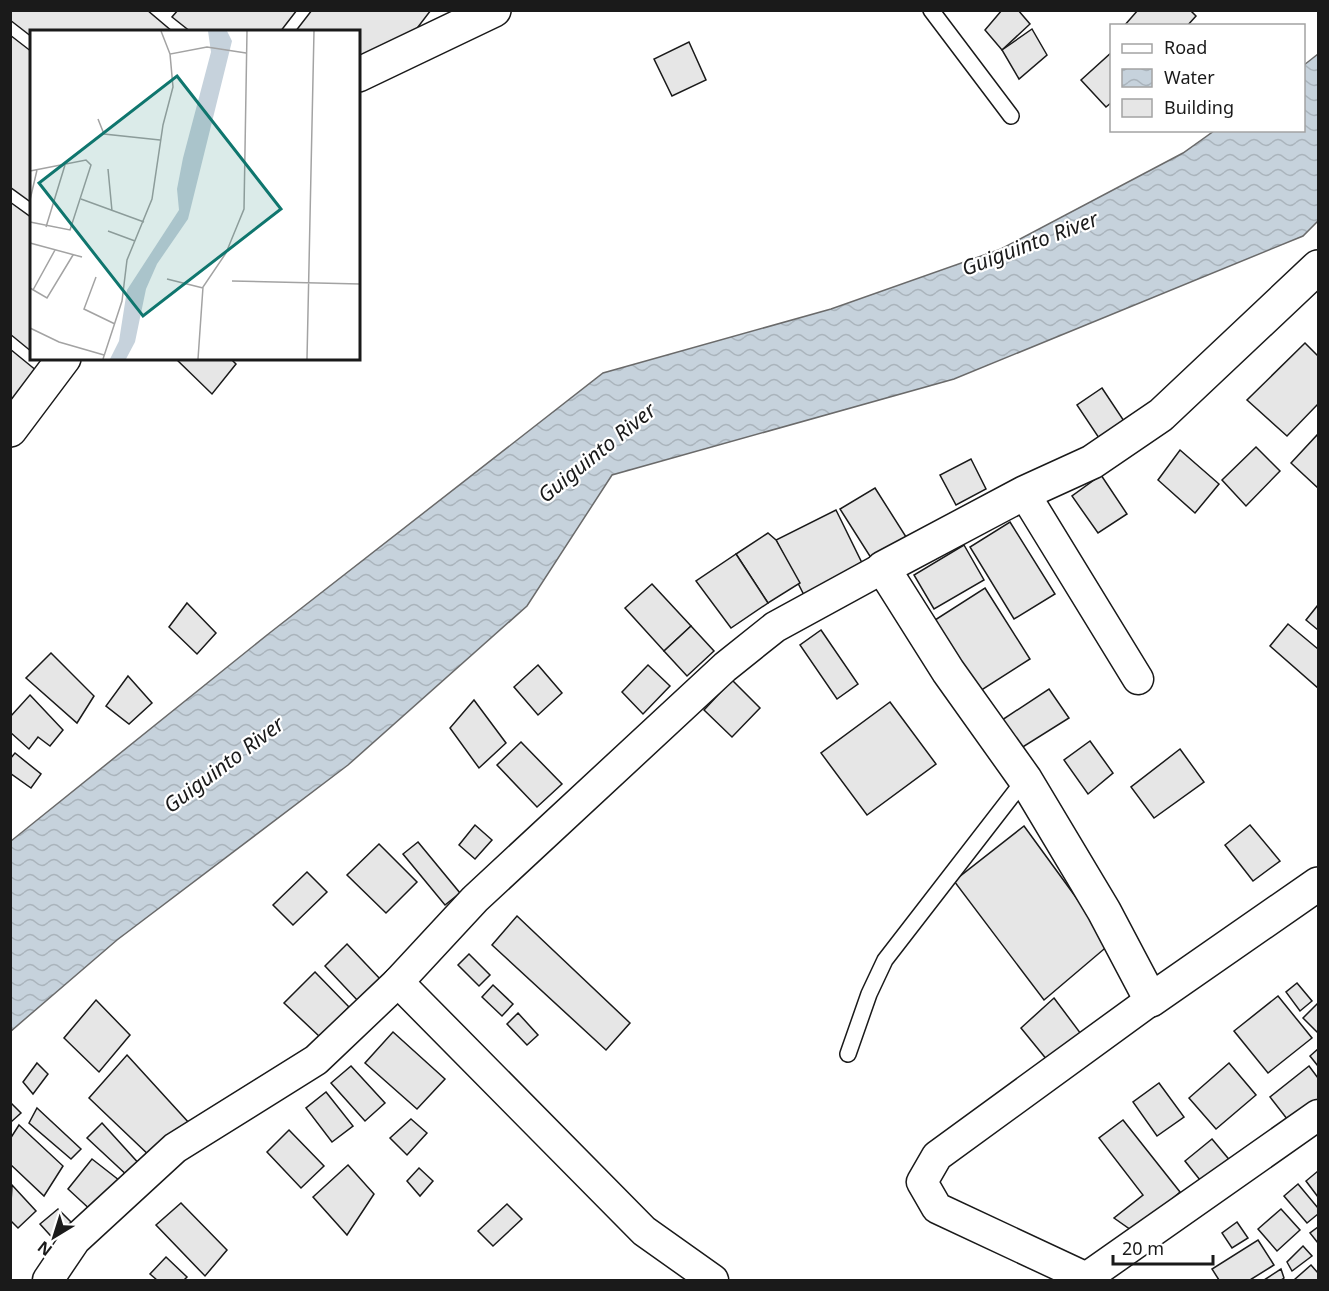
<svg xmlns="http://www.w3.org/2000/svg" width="1329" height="1291" font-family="'Noto Sans',sans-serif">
<defs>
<pattern id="water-waves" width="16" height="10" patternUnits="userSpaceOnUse" patternTransform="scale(1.5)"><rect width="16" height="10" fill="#c6d2dc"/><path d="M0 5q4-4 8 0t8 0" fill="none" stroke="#aab4bc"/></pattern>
</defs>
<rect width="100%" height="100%" fill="#fff"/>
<polygon fill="url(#water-waves)" stroke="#6a6a6a" stroke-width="1.5" points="1318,54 1318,221 1303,236 954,379 612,475 527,606 348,765 117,940 11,1031 11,841 267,635 603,373 831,309 1001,249 1183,153 1214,131 1304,130 1304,65"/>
<g fill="#e6e6e6" stroke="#1a1a1a" stroke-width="1.5">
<polygon points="10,10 147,10 173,32 32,32 32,37 10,20"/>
<polygon points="178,10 297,10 280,32 191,32 172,17"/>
<polygon points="312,10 431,10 405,44 358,70 358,32 295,32"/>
<polygon points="1002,10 1018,10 1030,24 1002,50 985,30"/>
<polygon points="1138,10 1190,10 1196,16 1187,26 1124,26"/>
<polygon points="1032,29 1047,55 1019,79 1002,50"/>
<polygon points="10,35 32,52 32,203 10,187"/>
<polygon points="689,42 706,80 672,96 654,59"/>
<polygon points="1112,52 1112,102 1106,107 1081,80"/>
<polygon points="10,202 32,218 32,352 10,334"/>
<polygon points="1305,343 1318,356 1318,404 1287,436 1247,400"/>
<polygon points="10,349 48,380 10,420"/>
<polygon points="175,358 230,358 236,364 212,394"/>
<polygon points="1102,388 1124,421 1099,438 1077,405"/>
<polygon points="1318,434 1318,488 1291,463"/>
<polygon points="1256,447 1280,471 1246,506 1222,480"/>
<polygon points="1180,450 1219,484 1195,513 1158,480"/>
<polygon points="971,459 986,489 956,505 940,475"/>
<polygon points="1101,475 1127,514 1098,533 1072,496"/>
<polygon points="875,488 908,540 873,561 840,509"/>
<polygon points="836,510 863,565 804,595 776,540"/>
<polygon points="1010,522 1055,594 1014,619 970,547"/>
<polygon points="768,533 776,540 800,583 768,603 736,554"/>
<polygon points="964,545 984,580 934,609 914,575"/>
<polygon points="736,554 768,603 731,628 696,581"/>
<polygon points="652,584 691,626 664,651 625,608"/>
<polygon points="985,588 1030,659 980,691 935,620"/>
<polygon points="187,603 216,633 197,654 169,627"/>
<polygon points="1318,605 1318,630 1306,620"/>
<polygon points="1288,624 1318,649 1318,688 1270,646"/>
<polygon points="691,626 714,651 687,676 664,651"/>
<polygon points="821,630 858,684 837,699 800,645"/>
<polygon points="51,653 94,696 77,723 26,678"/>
<polygon points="538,665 562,693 538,715 514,687"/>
<polygon points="648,665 670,686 643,714 622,692"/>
<polygon points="128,676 152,703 129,724 106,706"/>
<polygon points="732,680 760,708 732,737 704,710"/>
<polygon points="1049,689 1069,718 1018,750 999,722"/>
<polygon points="30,695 63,730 50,746 38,737 29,749 10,732 10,717"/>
<polygon points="474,700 506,743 479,768 450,728"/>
<polygon points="890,702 936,764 867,815 821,753"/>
<polygon points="1090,741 1113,773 1088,794 1064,760"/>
<polygon points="521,742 562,784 537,807 497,765"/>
<polygon points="1180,749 1204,782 1154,818 1131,787"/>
<polygon points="15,753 41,774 31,788 10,773 10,759"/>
<polygon points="475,825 492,840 475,859 459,845"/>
<polygon points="1250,825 1280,861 1253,881 1225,845"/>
<polygon points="1024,826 1110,944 1044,1000 954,881"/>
<polygon points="418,842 460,893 445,905 403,854"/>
<polygon points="379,844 417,882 386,913 347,875"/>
<polygon points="307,872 327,892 293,925 273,905"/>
<polygon points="517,916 630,1023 606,1050 492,945"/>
<polygon points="347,944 381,980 359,1002 325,966"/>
<polygon points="469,954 490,975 479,986 458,965"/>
<polygon points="315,972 349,1007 320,1037 284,1003"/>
<polygon points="1297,983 1312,1001 1300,1011 1286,992"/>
<polygon points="493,985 513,1004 502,1016 482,997"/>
<polygon points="1278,996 1312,1038 1268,1073 1234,1031"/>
<polygon points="1054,998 1087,1042 1052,1066 1021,1028"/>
<polygon points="96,1000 130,1035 99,1072 64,1038"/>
<polygon points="1318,1003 1318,1033 1303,1018"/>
<polygon points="518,1013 538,1035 527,1045 507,1024"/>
<polygon points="393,1032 445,1079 417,1109 365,1063"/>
<polygon points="1318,1049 1318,1066 1310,1056"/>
<polygon points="127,1055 190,1124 152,1158 89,1098"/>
<polygon points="37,1063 48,1074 33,1094 23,1082"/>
<polygon points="1229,1063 1256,1095 1216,1129 1189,1098"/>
<polygon points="351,1066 385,1103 365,1121 331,1083"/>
<polygon points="1309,1066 1318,1078 1318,1103 1291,1124 1270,1097"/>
<polygon points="1159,1083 1184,1117 1157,1136 1133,1102"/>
<polygon points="326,1092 353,1126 332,1142 306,1108"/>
<polygon points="12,1104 21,1113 11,1122 10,1105"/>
<polygon points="37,1108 81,1149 71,1159 29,1123"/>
<polygon points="411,1119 427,1133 407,1155 390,1138"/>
<polygon points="1123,1120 1180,1192 1134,1232 1114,1218 1143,1195 1099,1138"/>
<polygon points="102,1123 142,1167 130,1178 87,1138"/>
<polygon points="19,1125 63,1166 44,1196 10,1164 10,1139"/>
<polygon points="289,1130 324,1166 301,1188 267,1152"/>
<polygon points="1212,1139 1232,1163 1204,1185 1185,1161"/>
<polygon points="92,1159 124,1184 94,1213 68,1189"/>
<polygon points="348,1165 374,1194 347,1235 313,1197"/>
<polygon points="419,1168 433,1181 420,1196 407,1181"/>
<polygon points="1318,1171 1318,1197 1306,1181"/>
<polygon points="1298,1184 1318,1208 1318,1214 1307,1223 1284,1196"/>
<polygon points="12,1185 36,1211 18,1228 10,1220"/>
<polygon points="181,1203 227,1250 205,1276 156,1225"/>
<polygon points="507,1204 522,1219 493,1246 478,1231"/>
<polygon points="58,1209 75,1226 58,1244 40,1224"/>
<polygon points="1281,1209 1300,1230 1277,1251 1258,1229"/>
<polygon points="1237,1222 1248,1238 1232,1248 1222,1233"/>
<polygon points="1318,1227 1318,1243 1310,1233"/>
<polygon points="1258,1240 1274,1265 1250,1280 1219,1280 1212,1269"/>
<polygon points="1303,1246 1312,1256 1292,1271 1287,1262"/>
<polygon points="166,1257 187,1277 184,1280 157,1280 150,1274"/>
<polygon points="1311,1265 1318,1273 1318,1280 1294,1280"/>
<polygon points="1281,1269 1284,1278 1281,1280 1264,1280"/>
</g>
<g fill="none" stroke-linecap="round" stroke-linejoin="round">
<g stroke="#1a1a1a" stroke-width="18">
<g id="lane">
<polyline points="931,10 1011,116"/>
<polyline points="848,1054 869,994 885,960 1025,779"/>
</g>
</g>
<g stroke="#1a1a1a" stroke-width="33">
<g id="street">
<polyline points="1024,493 1138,679"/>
<polyline points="398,982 644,1231 713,1280"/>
<polyline points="1086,1278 1318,1115"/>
<polyline points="48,1280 75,1240 175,1148 316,1060 398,982 475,899 725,667 775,627 883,568"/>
<polyline points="1091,1280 937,1208 922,1182 937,1156 1151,1000"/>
</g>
</g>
<g stroke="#1a1a1a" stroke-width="36">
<g id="secondary">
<polyline points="358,75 494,10"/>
<polyline points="1318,267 1161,415 1092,462 1024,493 883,568 948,671 1025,779 1104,911 1151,1000 1318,884"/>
<polyline points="10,430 64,358"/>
</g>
</g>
<use href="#lane" stroke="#fff" stroke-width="15"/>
<use href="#street" stroke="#fff" stroke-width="30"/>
<use href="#secondary" stroke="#fff" stroke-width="33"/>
</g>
<g text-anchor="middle" stroke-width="4.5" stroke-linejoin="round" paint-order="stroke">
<g font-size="21" font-style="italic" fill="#1a1a1a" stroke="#fff">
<text transform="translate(1030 244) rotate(-21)" y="7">Guiguinto River</text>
<text transform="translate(597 453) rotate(-39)" y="7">Guiguinto River</text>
<text transform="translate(224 765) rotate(-37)" y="7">Guiguinto River</text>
</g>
</g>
<g transform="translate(30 30)">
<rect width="330" height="330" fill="#fff"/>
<path d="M178,1h19l5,10 -44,178 -31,45 -11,25 -11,53 -9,17h-16l9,-18 8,-51 52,-80 -2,-21 6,-31 28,-106z" fill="#c6d2dc"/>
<path fill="none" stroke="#a3a3a3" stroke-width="1.5" d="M131,1l9,23M68,89l6,15 56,6M78,139l4,42M0,141l56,-11 5,5 -21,65 -40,-8M51,169l63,23M0,170l7,-30M16,197l19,-62M78,201l27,10M0,213l52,14M66,247l-12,32 31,15M137,249l36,9M202,251l128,3M0,258l17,10 26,-43M3,260l22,-40M0,298l29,14 45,13M73,329l19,-58 5,-41 25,-61 11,-74 10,-38 -3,-33 37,-7 39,6M168,329l5,-72 23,-34 18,-44 3,-178M277,329l7,-328"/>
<path fill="#0f766e" fill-opacity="0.15" stroke="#0f766e" stroke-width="3" d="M147,46l104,133 -138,107 -104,-133z"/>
<rect width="330" height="330" fill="none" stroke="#1a1a1a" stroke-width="3"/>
</g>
<rect width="1329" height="1291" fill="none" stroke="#1a1a1a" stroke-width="24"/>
<rect x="1110" y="24" width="195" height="108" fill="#ffffff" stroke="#a3a3a3" stroke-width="1.5"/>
<rect x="1122" y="44" width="30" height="9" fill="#ffffff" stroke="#a3a3a3" stroke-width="1.5"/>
<text x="1164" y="54" font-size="18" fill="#1a1a1a">Road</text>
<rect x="1122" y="69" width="30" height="18" fill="url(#water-waves)" stroke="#a3a3a3" stroke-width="1.5"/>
<text x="1164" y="84" font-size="18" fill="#1a1a1a">Water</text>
<rect x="1122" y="99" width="30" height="18" fill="#e6e6e6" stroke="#a3a3a3" stroke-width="1.5"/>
<text x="1164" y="114" font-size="18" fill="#1a1a1a">Building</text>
<g transform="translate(54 1237) rotate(218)" stroke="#ffffff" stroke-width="4.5" paint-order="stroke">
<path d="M0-4.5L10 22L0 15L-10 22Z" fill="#1a1a1a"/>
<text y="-9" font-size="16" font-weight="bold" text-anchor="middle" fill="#1a1a1a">N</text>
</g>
<path d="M1113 1255v9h100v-9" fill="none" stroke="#1a1a1a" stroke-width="3"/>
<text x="1122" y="1255" font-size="18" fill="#1a1a1a" stroke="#ffffff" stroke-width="4.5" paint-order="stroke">20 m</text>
</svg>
